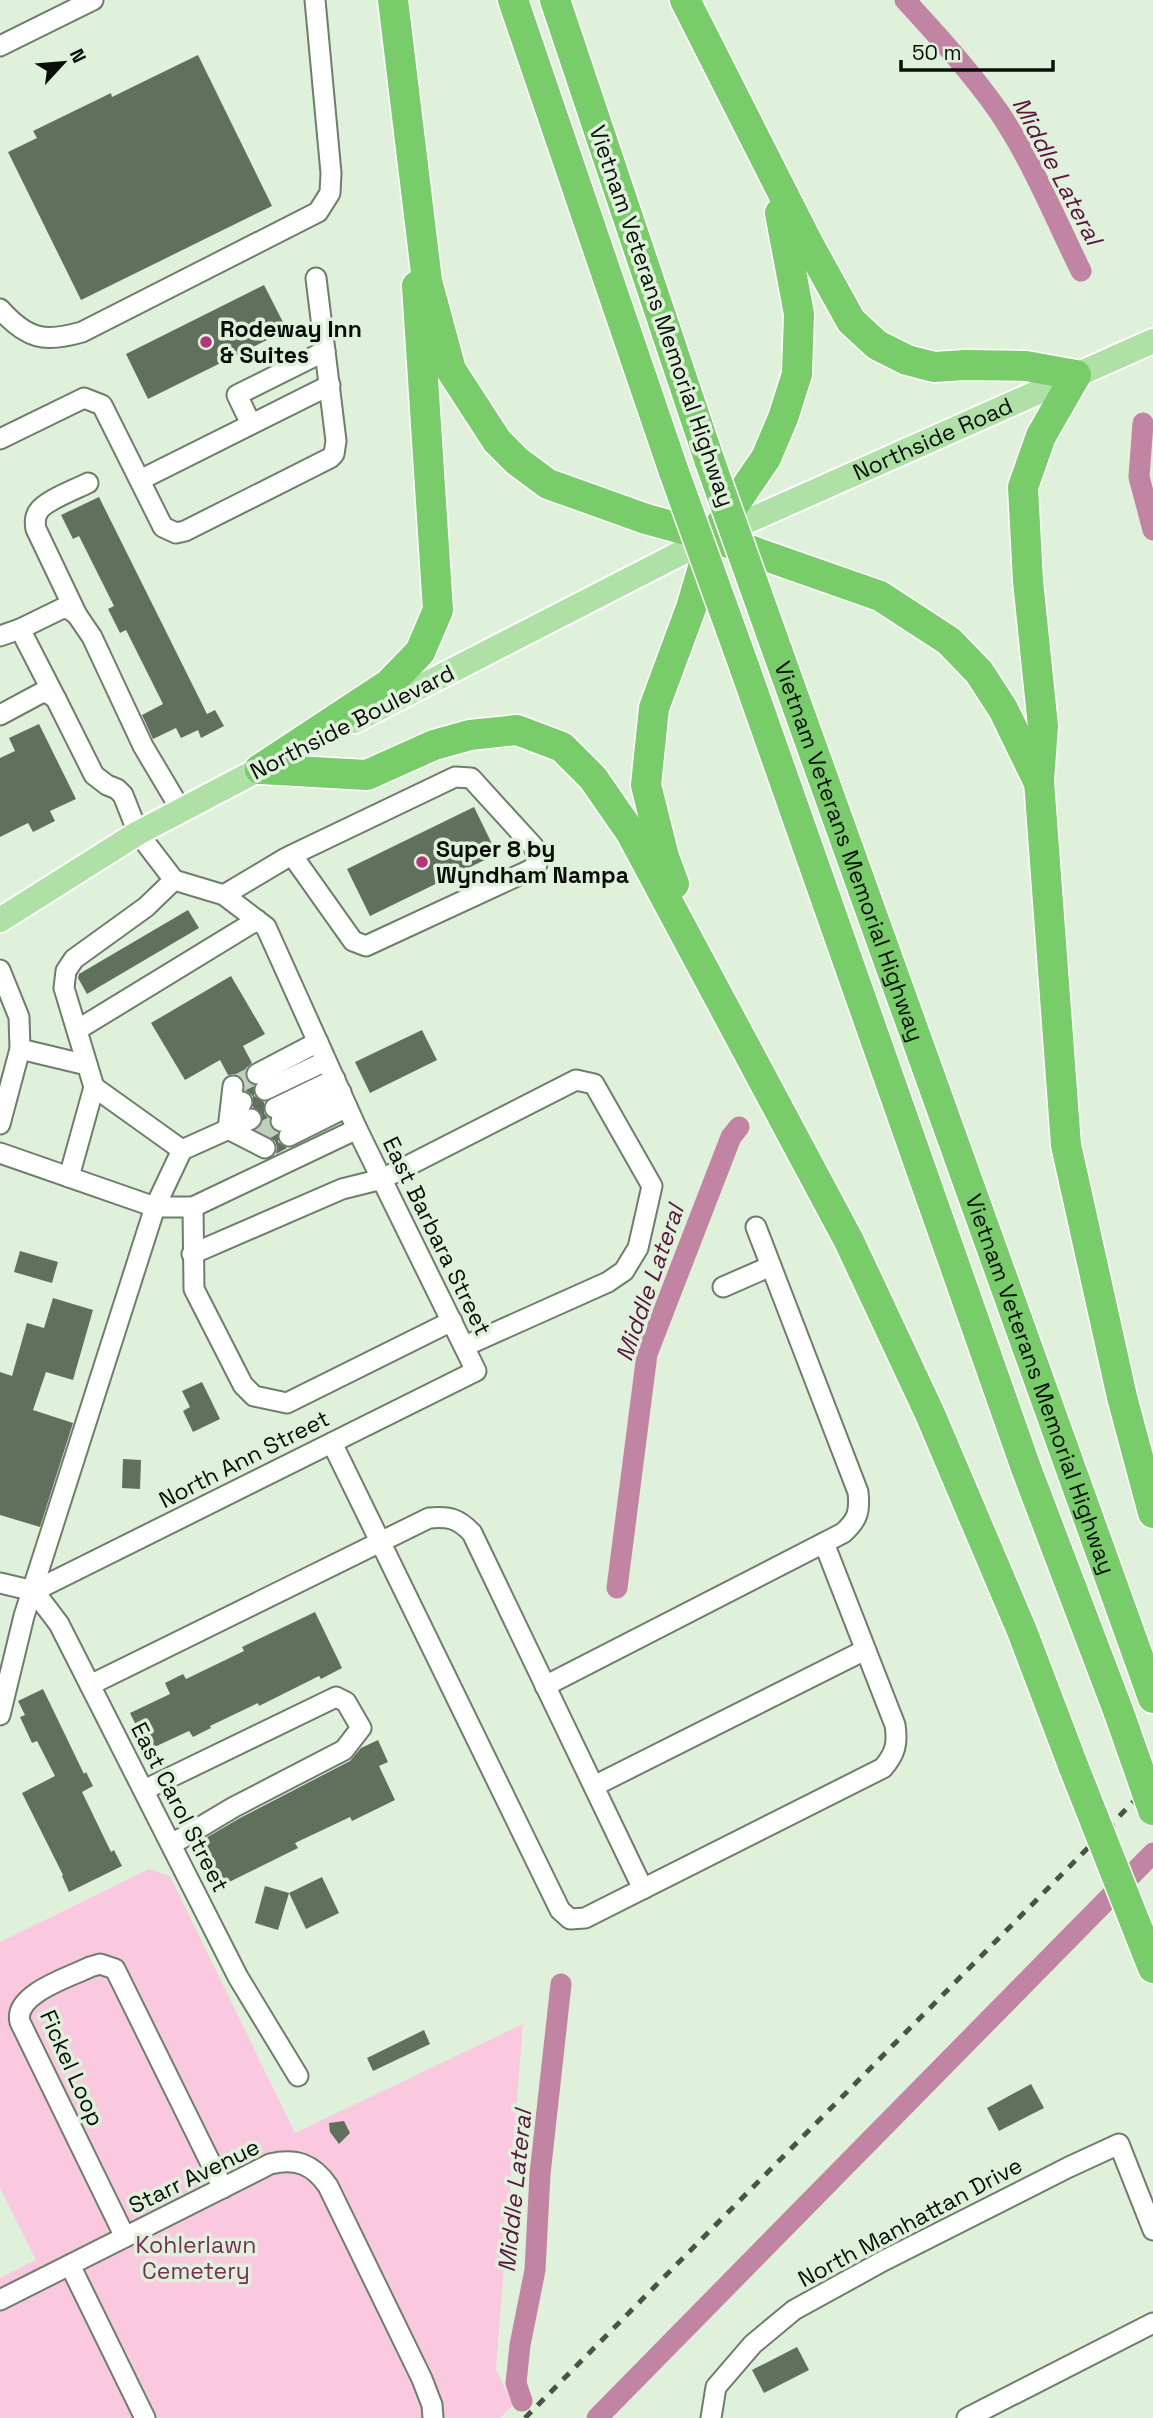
<svg xmlns="http://www.w3.org/2000/svg" width="1153" height="2418" font-family="'Space Grotesk',sans-serif">
<rect width="100%" height="100%" fill="#dff1db"/>
<polygon fill="#fac9e0" points="149,1869 170,1876 295,2133 523,2024 496,2369 513,2405 500,2418 0,2418 0,2278 36,2260 0,2188 0,1942"/>
<g fill="none" stroke-linecap="round" stroke-linejoin="round">
<g stroke="#c184a2" stroke-width="21">
<path d="M905,0c33,36 66,72 94,112 33,49 56,106 82,159"/>
<polyline points="1143,423 1139,477 1153,530"/>
<polyline points="617,1588 647,1354 731,1137 739,1127"/>
<polyline points="522,2401 516,2383 520,2345 535,2270 540,2174 561,1984"/>
<polyline points="597,2418 1153,1853"/>
</g>
</g>
<g fill="#60705d">
<polygon points="198,55 272,206 81,300 8,152 37,138 33,131 111,93 112,97"/>
<polygon points="264,285 287,330 148,399 126,354"/>
<polygon points="99,497 207,714 215,710 224,726 201,738 198,730 181,738 176,728 153,739 142,715 163,704 126,630 120,633 108,609 114,606 79,536 73,539 61,515"/>
<polygon points="39,724 76,799 50,811 55,821 33,832 28,823 0,837 0,758 15,751 9,738"/>
<polygon points="474,807 497,854 370,916 347,869"/>
<polygon points="188,910 199,928 87,994 78,978 79,974"/>
<polygon points="231,976 265,1034 243,1046 252,1063 246,1068 245,1074 247,1080 254,1086 254,1096 264,1102 264,1113 269,1119 270,1127 278,1132 278,1142 287,1148 276,1154 277,1147 275,1141 257,1130 261,1126 262,1115 253,1107 253,1096 245,1090 244,1082 241,1077 235,1074 228,1075 220,1060 185,1080 151,1023"/>
<polygon points="422,1030 437,1060 370,1093 355,1062"/>
<polygon points="20,1251 58,1262 52,1283 14,1272"/>
<polygon points="53,1298 93,1310 73,1380 46,1372 33,1410 73,1423 40,1527 0,1515 0,1372 12,1376 27,1323 44,1328"/>
<polygon points="202,1382 220,1419 193,1432 183,1411 190,1407 182,1391"/>
<polygon points="123,1459 141,1460 140,1489 122,1488"/>
<polygon points="315,1612 342,1668 321,1679 319,1676 259,1706 258,1703 210,1726 211,1728 193,1737 189,1731 148,1750 130,1713 170,1694 165,1683 183,1674 186,1679 244,1651 242,1647"/>
<polygon points="43,1689 84,1774 86,1772 93,1786 82,1792 111,1852 114,1850 122,1866 69,1892 62,1876 63,1875 22,1793 55,1776 37,1741 32,1743 20,1717 25,1715 18,1701"/>
<polygon points="378,1740 388,1762 379,1766 395,1800 352,1821 350,1817 295,1843 298,1848 219,1887 199,1842 240,1818 350,1761 361,1748"/>
<polygon points="322,1877 339,1913 306,1929 289,1893"/>
<polygon points="265,1886 289,1893 278,1930 255,1923"/>
<polygon points="424,2030 430,2044 373,2071 367,2058"/>
<polygon points="1031,2084 1044,2108 999,2131 987,2108"/>
<polygon points="344,2121 350,2133 339,2144 330,2132 329,2123"/>
<polygon points="797,2347 809,2370 764,2393 752,2370"/>
</g>
<g fill="none" stroke-linecap="round" stroke-linejoin="round">
<g stroke="#bfcfbb" stroke-width="19" stroke-dasharray="19 10" stroke-linecap="butt">
<polyline points="233,1086 257,1074"/>
<polyline points="258,1134 281,1121"/>
</g>
<g stroke="#6d7e6a" stroke-width="23">
<g id="minor">
<polyline points="0,46 93,0"/>
<path d="M0,309c27,30 44,34 82,23l236,-120 12,-19 1,-20 -16,-173"/>
<polyline points="251,424 237,395 325,351"/>
<polyline points="0,439 84,398 102,405 163,527 176,533 185,531 330,458 334,454 336,441 316,278"/>
<polyline points="140,480 330,385"/>
<path d="M77,615l-41,-86c-1,-5 -1,-12 2,-17 6,-11 38,-23 50,-29"/>
<polyline points="20,629 56,699"/>
<polyline points="0,636 20,629 61,609 68,608 77,615 92,637 143,746 181,810"/>
<polyline points="0,715 41,693 48,693 56,699 94,775 107,785 117,789 123,795 138,833 174,880 224,895 266,927 357,1129"/>
<polyline points="224,895 286,858 292,855 455,777 471,778 533,846 538,856 537,864 530,870 366,946 353,941 292,855"/>
<polyline points="0,970 19,1017 20,1049 0,1124"/>
<polyline points="77,1030 257,920"/>
<polyline points="20,1049 87,1065"/>
<polyline points="257,1074 318,1042"/>
<polyline points="233,1086 228,1129 242,1102"/>
<polyline points="94,1087 182,1150"/>
<polyline points="265,1090 326,1061"/>
<polyline points="275,1108 335,1079"/>
<polyline points="281,1121 341,1092"/>
<polyline points="228,1129 265,1148"/>
<polyline points="289,1136 347,1107"/>
<polyline points="0,1153 155,1207 193,1207 357,1129 476,1371 34,1591"/>
<polyline points="69,1177 94,1087 64,988 66,971 74,959 146,907 174,880"/>
<polyline points="193,1207 194,1289 243,1385 254,1396 287,1403 452,1321"/>
<polyline points="192,1254 342,1189 382,1179 576,1080 594,1084 652,1186 638,1248 624,1271 608,1282 465,1346"/>
<polyline points="723,1287 771,1266"/>
<path d="M332,1443l228,467 10,9 15,-1 298,-150c12,-14 15,-24 12,-43l-71,-182"/>
<polyline points="0,1583 34,1591 59,1624 238,1977 298,2076"/>
<path d="M90,1685l339,-167c19,-2 29,0 43,15l171,356"/>
<path d="M545,1686l298,-153c15,-13 17,-22 15,-41l-102,-265"/>
<polyline points="0,1715 24,1616 155,1207 182,1150 251,1119"/>
<polyline points="594,1786 865,1650"/>
<polyline points="144,1790 336,1697 346,1702 361,1728 344,1750 234,1807 172,1844"/>
<path d="M125,2237l-105,-215c-7,-28 50,-45 70,-55l10,-3 15,5 108,219"/>
<polyline points="70,2265 145,2418"/>
<path d="M0,2300l270,-136c26,-6 43,0 58,22l94,193 10,26 1,13"/>
<polyline points="711,2418 716,2387 753,2344 794,2310 883,2261 1069,2167 1119,2144 1153,2230"/>
<polyline points="967,2418 1153,2323"/>
</g>
</g>
<g stroke="#fff" stroke-width="28">
<g id="major">
<path id="s1" d="M354,721l358,-184 441,-196"/>
<polyline points="0,920 138,833 275,761"/>
</g>
</g>
<g stroke="#fff" stroke-width="33">
<g id="highway">
<polyline points="393,0 427,281 451,370 497,441 517,461 548,484 646,519 712,537 880,596 949,641 979,672 1003,709 1038,781"/>
<polyline points="513,0 674,472"/>
<polyline points="555,0 710,462"/>
<polyline points="685,0 809,245 851,321 877,345 907,360 934,367 965,365 1026,366 1076,375 1041,436 1023,487 1028,581 1043,726 1039,781 1066,1145 1122,1397 1153,1513"/>
<path id="s2" d="M777,650l376,1048"/>
<polyline points="744,666 1026,1468 1119,1713"/>
<polyline points="260,769 367,775 434,745 470,735 517,730 562,747 593,778 631,833 849,1241 930,1414 1022,1631 1074,1768"/>
<polyline points="260,769 389,684 420,652 438,610 417,286"/>
<polyline points="674,884 664,857 646,785 654,708 691,608 712,537 766,458 783,418 797,374 799,314 780,213"/>
<polyline points="1138,1930 1153,1968"/>
</g>
</g>
<use href="#minor" stroke="#fff" stroke-width="19"/>
<use href="#major" stroke="#afe0a6" stroke-width="24"/>
<use href="#highway" stroke="#79cc6a" stroke-width="30"/>
<polyline stroke="#4a5348" stroke-width="5" stroke-dasharray="9 9" stroke-linecap="butt" points="525,2418 1153,1782"/>
<g stroke="#fff" stroke-width="33" stroke-linecap="butt">
<g id="highway-bridge">
<polyline points="710,462 777,650"/>
<polyline points="674,472 744,666"/>
<polyline points="1119,1713 1153,1810"/>
<polyline points="1074,1768 1138,1930"/>
</g>
</g>
<use href="#highway-bridge" stroke="#79cc6a" stroke-width="30"/>
</g>
<g fill="#b4347f" stroke="#dff1db" stroke-width="2.5">
<circle cx="206" cy="342" r="7"/>
<circle cx="422" cy="862" r="7"/>
</g>
<g text-anchor="middle" stroke-width="7" stroke-linejoin="round" paint-order="stroke">
<g font-size="23" fill="#090f08" stroke="#dff1db">
<text transform="translate(662 316) rotate(71)" y="8">Vietnam Veterans Memorial Highway</text>
<text dy="8" stroke="none"><textPath href="#s1" startOffset="644">Northside Road</textPath></text>
<text transform="translate(352 722) rotate(-27)" y="8">Northside Boulevard</text>
<text dy="8" stroke="none"><textPath href="#s2" startOffset="214">Vietnam Veterans Memorial Highway</textPath></text>
<text transform="translate(437 1236) rotate(64)" y="8">East Barbara Street</text>
<text dy="8" stroke="none"><textPath href="#s2" startOffset="780">Vietnam Veterans Memorial Highway</textPath></text>
<text transform="translate(244 1459) rotate(-27)" y="8">North Ann Street</text>
<text transform="translate(180 1807) rotate(63)" y="8">East Carol Street</text>
<text transform="translate(72 2068) rotate(66)" y="8">Fickel Loop</text>
<text transform="translate(194 2176) rotate(-26)" y="8">Starr Avenue</text>
<text transform="translate(910 2222) rotate(-28)" y="8">North Manhattan Drive</text>
</g>
<g font-size="23" font-weight="bold" fill="#090f08" stroke="#dff1db" text-anchor="start">
<text x="220" y="337">Rodeway Inn<tspan x="220" dy="26">&amp; Suites</tspan></text>
<text x="436" y="857">Super 8 by<tspan x="436" dy="26">Wyndham Nampa</tspan></text>
</g>
<g font-size="23" fill="#782e57" stroke="#dff1db">
<text x="196" y="2253">Kohlerlawn<tspan x="196" dy="26">Cemetery</tspan></text>
</g>
<g font-size="24" font-style="italic" fill="#5c133f" stroke="#dff1db">
<text transform="translate(1057 171) rotate(62)" y="8">Middle Lateral</text>
<text transform="translate(650 1283) rotate(-71)" y="8">Middle Lateral</text>
<text transform="translate(515 2191) rotate(-84)" y="8">Middle Lateral</text>
</g>
</g>
<g transform="translate(63 63) rotate(64)" stroke="#dff1db" stroke-width="5" paint-order="stroke">
<path d="M0-5L12 26L0 18L-12 26Z" fill="#090f08"/>
<text y="-10" font-size="19" font-weight="bold" text-anchor="middle" fill="#090f08">N</text>
</g>
<path d="M901 60v10h152v-10" fill="none" stroke="#090f08" stroke-width="3.5"/>
<text x="912" y="60" font-size="21" fill="#090f08" stroke="#dff1db" stroke-width="5" paint-order="stroke">50 m</text>
</svg>
